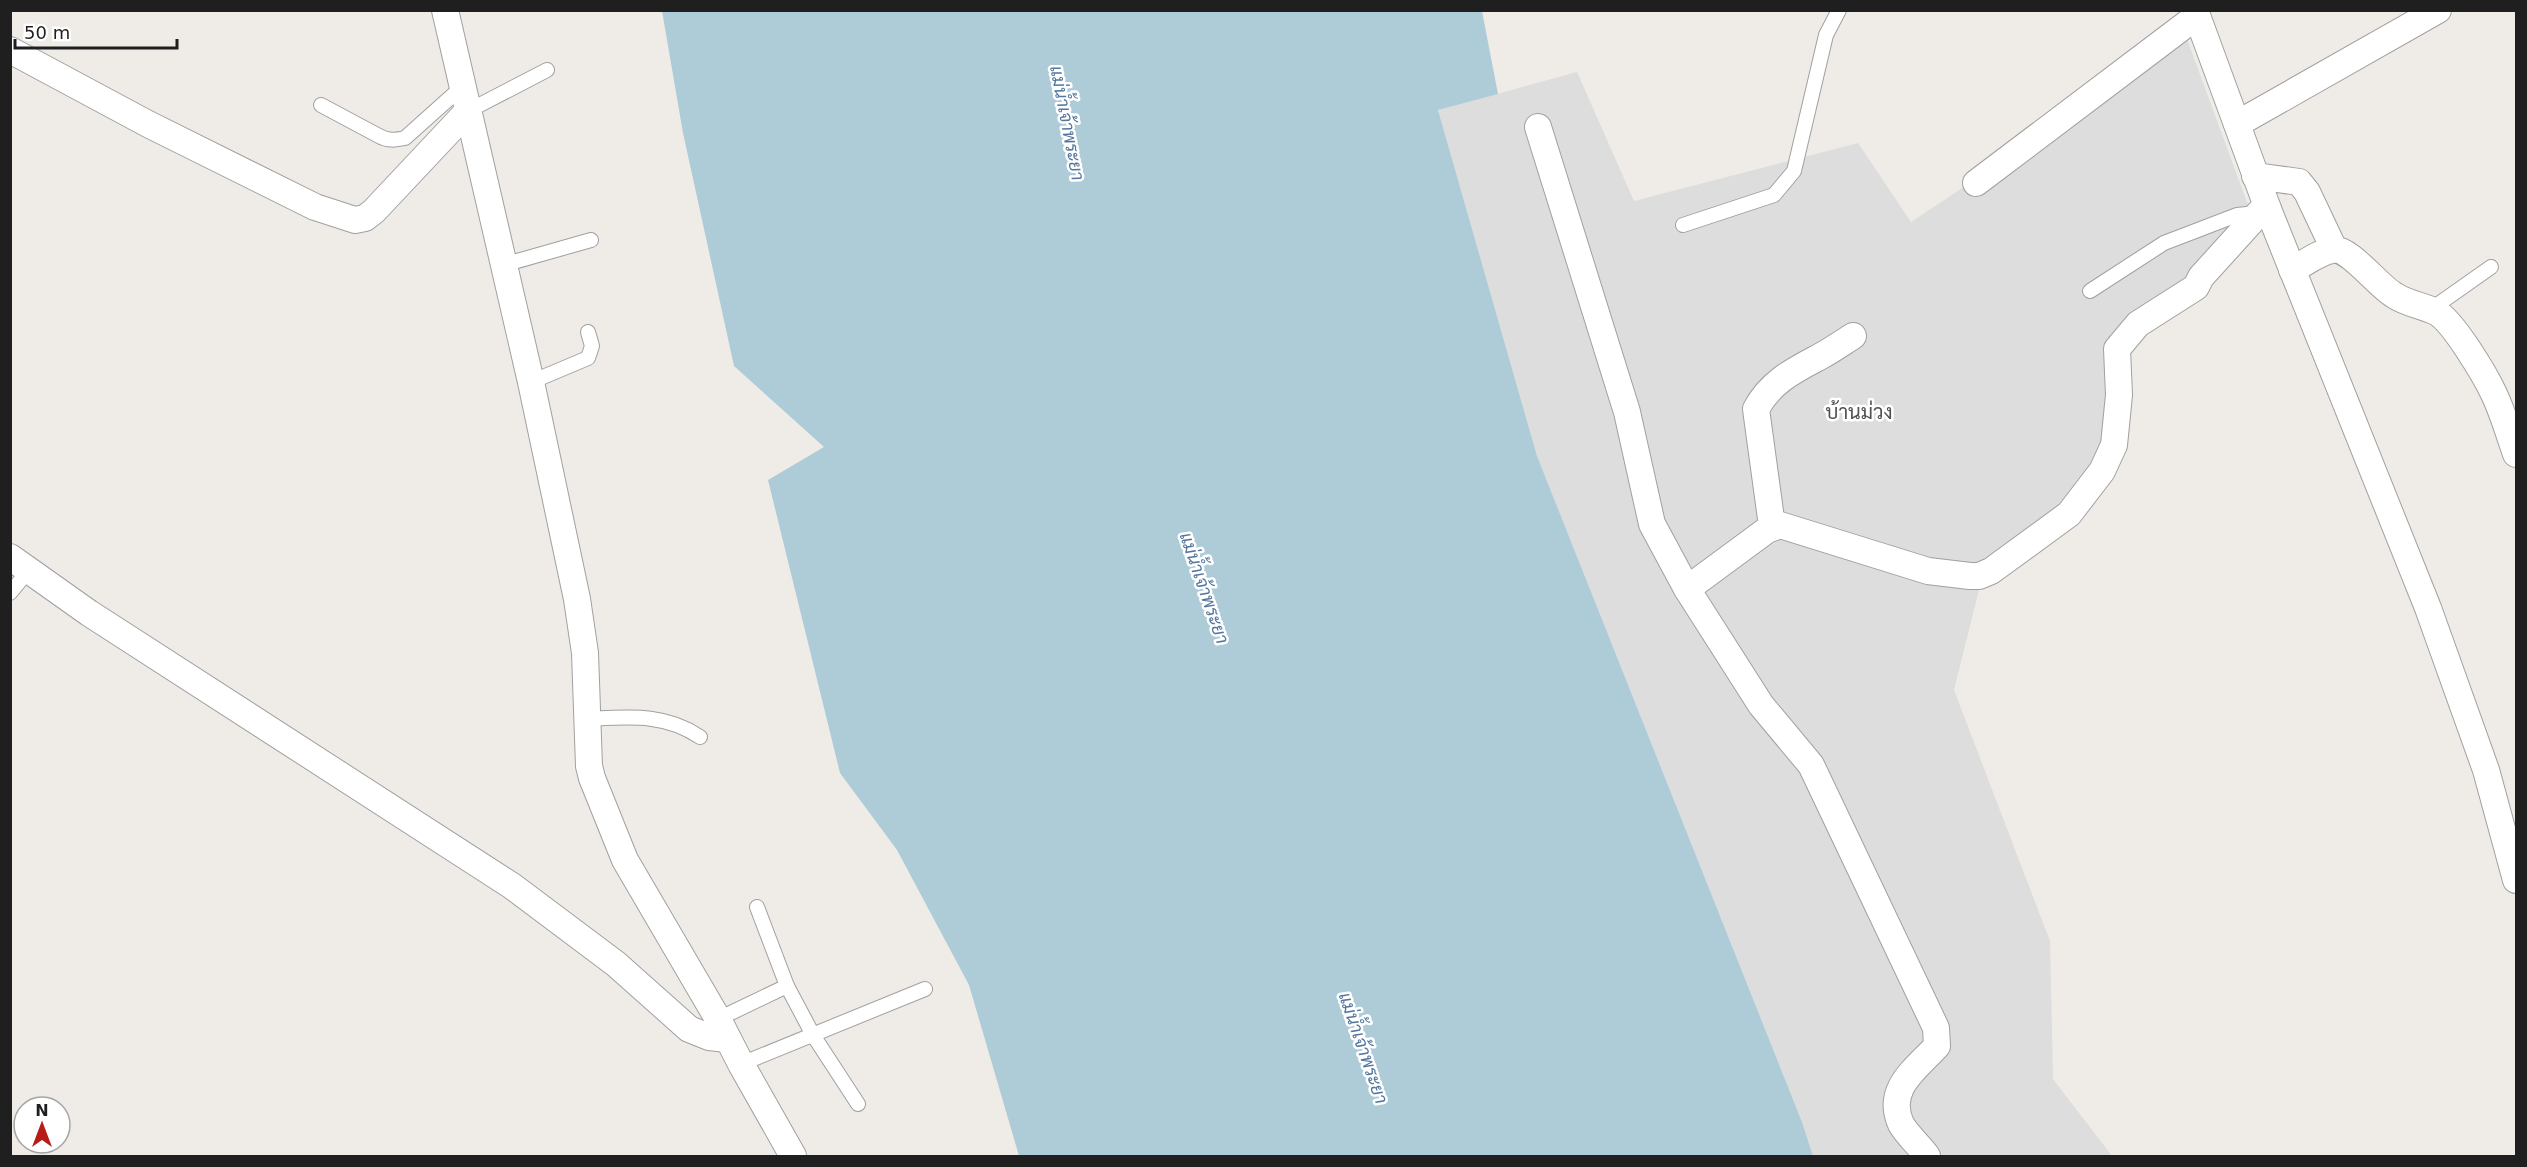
<svg xmlns="http://www.w3.org/2000/svg" width="2527" height="1167" font-family="'DejaVu Sans',Sarabun,sans-serif">
<rect width="100%" height="100%" fill="#efece7"/>
<polygon fill="#ddd" points="2180,20 2255,224 2126,335 2127,449 2076,524 1984,570 1954,690 2050,941 2053,1079 2112,1156 1813,1156 1802,1122 1537,456 1438,110 1577,72 1634,201 1858,143 1911,222 2065,120"/>
<polygon fill="#adccd7" points="662,11 1482,11 1498,94 1438,110 1537,456 1802,1122 1813,1156 1019,1156 969,985 897,850 840,773 768,480 824,447 734,366 683,133"/>
<g fill="none" stroke-linecap="round" stroke-linejoin="round">
<g stroke="#a0a0a0" stroke-width="16">
<g id="service">
<path d="M321,105l58,31c9,5 16,4 26,2l57,-51"/>
<polyline points="468,111 547,70"/>
<polyline points="1683,225 1774,195 1794,171 1826,35 1839,10"/>
<polyline points="503,265 591,240"/>
<polyline points="2090,291 2164,243 2237,215 2257,213"/>
<polyline points="2430,310 2491,267"/>
<polyline points="531,382 588,358 592,346 588,332"/>
<polyline points="10,593 29,570"/>
<path d="M589,719c40,-2 76,-6 111,18"/>
<polyline points="787,986 813,1035 858,1104"/>
<polyline points="718,1019 787,986 757,907"/>
<polyline points="741,1064 925,989"/>
</g>
</g>
<g stroke="#a0a0a0" stroke-width="28">
<g id="minor">
<polyline points="445,10 531,382 577,599 585,653 589,766 592,778 625,860 718,1019 741,1064 793,1156"/>
<polyline points="2195,10 2268,209 2428,608 2486,770 2516,880"/>
<polyline points="10,50 148,124 315,207 355,220 365,218 374,211 468,111"/>
<polyline points="2237,124 2438,10"/>
<path d="M1538,127l89,285 25,112 35,65 74,116 50,60 125,263 1,18c-21,23 -52,43 -36,78 6,11 19,22 26,32"/>
<polyline points="2255,176 2299,182 2307,192 2334,249"/>
<polyline points="1976,183 2197,16"/>
<path d="M2292,270c12,-6 27,-18 41,-20 16,-3 45,36 61,45 13,9 28,10 42,17 17,9 49,63 58,82 9,19 15,40 22,60"/>
<path d="M1772,526l-16,-117c15,-28 39,-39 65,-53 11,-6 21,-13 32,-20"/>
<polyline points="10,557 89,613 512,886 616,964 689,1029 709,1037 727,1039"/>
<polyline points="1687,589 1767,530 1780,525 1928,571 1970,576 1979,576 1991,571 2069,514 2102,471 2114,445 2119,395 2117,349 2138,324 2196,287 2201,277 2259,213 2268,209"/>
</g>
</g>
<use href="#service" stroke="#fff" stroke-width="14"/>
<use href="#minor" stroke="#fff" stroke-width="26"/>
</g>
<g text-anchor="middle" stroke-width="5" stroke-linejoin="round" paint-order="stroke">
<g font-size="18" font-style="italic" fill="#54769d" stroke="#fff">
<text transform="translate(1067 123) rotate(79)" y="6">แม่น้ำเจ้าพระยา</text>
<text transform="translate(1204 588) rotate(71)" y="6">แม่น้ำเจ้าพระยา</text>
<text transform="translate(1363 1048) rotate(71)" y="6">แม่น้ำเจ้าพระยา</text>
</g>
<g font-size="20" fill="#525252" stroke="#fff">
<text x="1859" y="419">บ้านม่วง</text>
</g>
</g>
<rect width="2527" height="1167" fill="none" stroke="#1f1f1f" stroke-width="24"/>
<g transform="translate(42 1125)"><circle r="28" fill="#ffffff" stroke="#a5a5a5" stroke-width="1.5"/>
<path d="M0-4.5L10 22L0 15L-10 22Z" fill="#b61d19"/>
<text y="-9" font-size="16" font-weight="bold" text-anchor="middle" fill="#1f1f1f">N</text>
</g>
<path d="M15 39v9h162v-9" fill="none" stroke="#1f1f1f" stroke-width="3"/>
<text x="24" y="39" font-size="18" fill="#1f1f1f" stroke="#ffffff" stroke-width="4.5" paint-order="stroke">50 m</text>
</svg>
